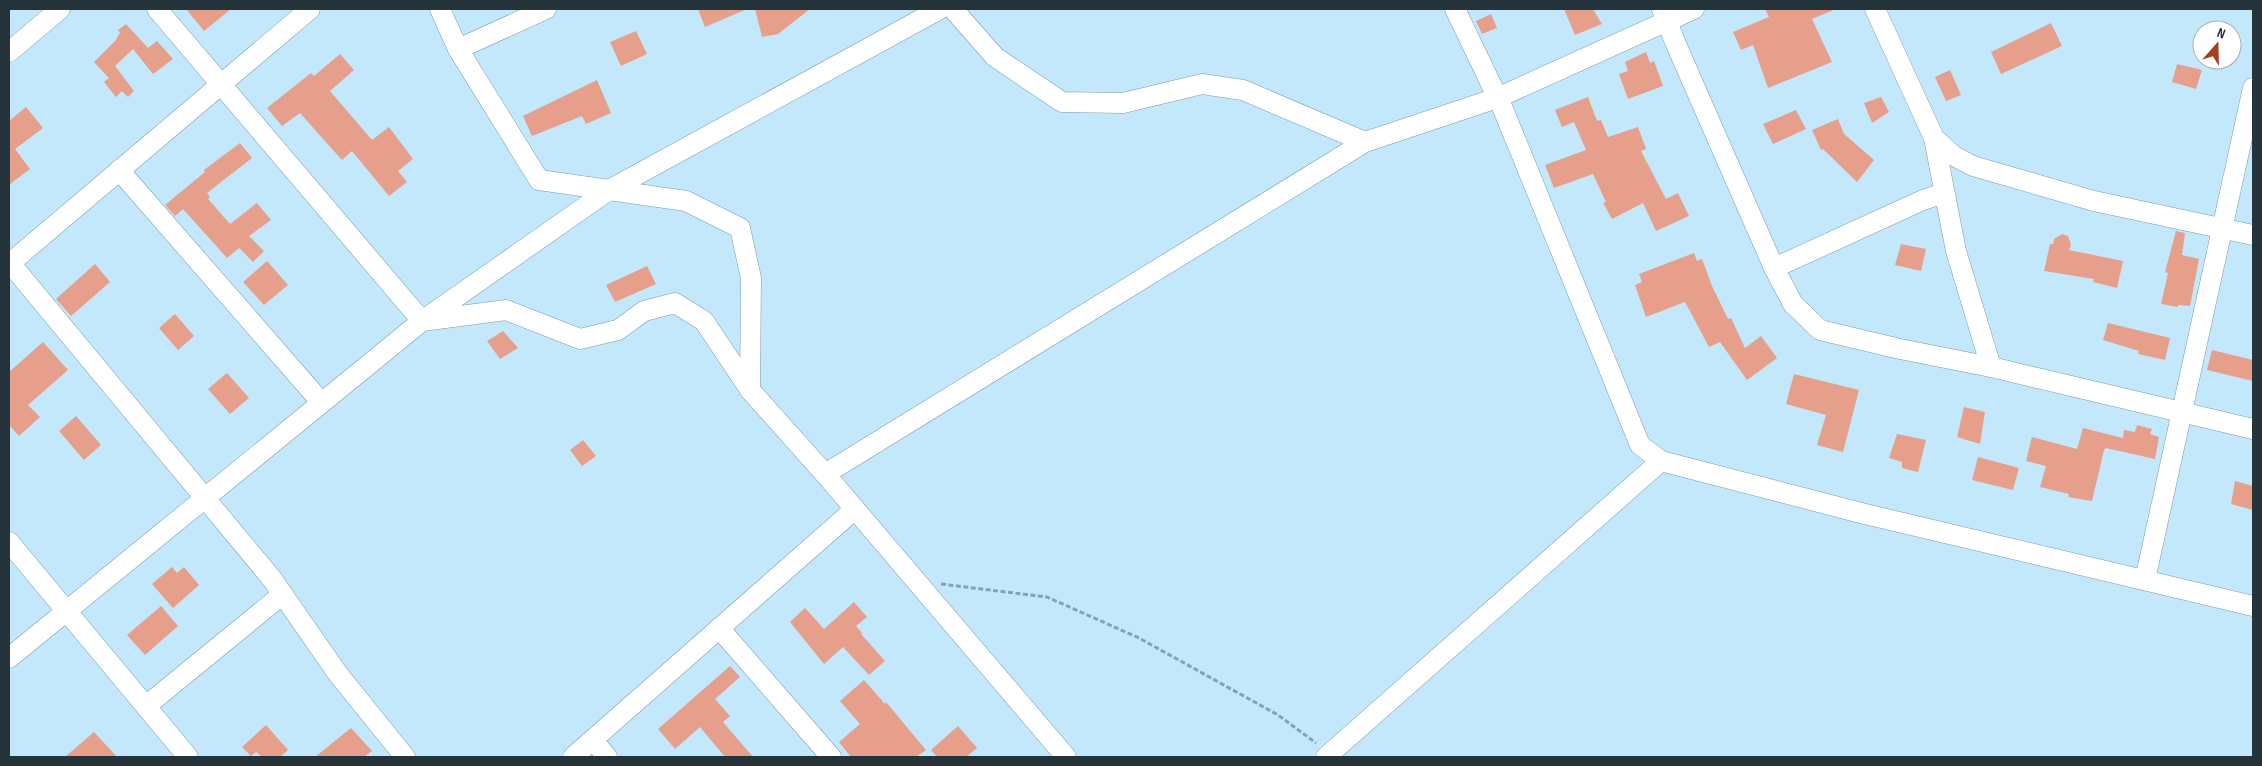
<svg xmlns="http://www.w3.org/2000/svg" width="2262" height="766" font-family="'Sofia Sans Condensed',sans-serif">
<rect width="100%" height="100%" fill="#c3e8fc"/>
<g fill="#e69f8b">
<polygon points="186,9 231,9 204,31"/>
<polygon points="698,9 747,9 705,27"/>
<polygon points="755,9 810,9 778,34 762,37"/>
<polygon points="1564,9 1593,9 1602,24 1575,35"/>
<polygon points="1765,9 1836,9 1812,19 1832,62 1768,88 1753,45 1741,50 1733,32 1769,17"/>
<polygon points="1491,14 1497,28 1482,34 1476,21"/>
<polygon points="2051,23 2062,46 2001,74 1991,52"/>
<polygon points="126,24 148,48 157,41 173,59 153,74 133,49 115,66 134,91 128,97 122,91 116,97 104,82 109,78 94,62 115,41 120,33 118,30"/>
<polygon points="636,31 647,54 621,66 610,42"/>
<polygon points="1646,52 1650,63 1654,61 1663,86 1628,99 1619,74 1628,71 1625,62"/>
<polygon points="340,54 354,70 330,91 372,140 389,127 413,159 398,171 407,182 389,196 352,151 342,160 300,113 282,126 267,108 311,73 314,76"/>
<polygon points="2177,64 2202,70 2196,89 2172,82"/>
<polygon points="1950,70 1961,95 1946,101 1935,77"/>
<polygon points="597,80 611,113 586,124 582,116 532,136 523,116"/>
<polygon points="1588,97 1597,121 1601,120 1608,137 1638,127 1646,149 1641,151 1666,199 1678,193 1689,216 1656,231 1643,203 1612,219 1603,203 1606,202 1593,174 1554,188 1545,165 1586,150 1574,122 1562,127 1555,110"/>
<polygon points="1881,97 1889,112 1872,123 1864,103"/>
<polygon points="26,107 43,128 15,149 30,169 9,185 9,121"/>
<polygon points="1796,110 1806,129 1773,144 1763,124"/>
<polygon points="1838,119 1844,134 1874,160 1857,182 1823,149 1821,150 1812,130"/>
<polygon points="240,143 252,158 207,193 210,197 208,199 230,224 257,203 271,220 249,236 264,251 253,262 239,248 227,258 183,209 175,216 165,205 205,172 204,170"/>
<polygon points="2176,231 2185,233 2182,255 2199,259 2190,306 2178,305 2178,307 2161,304 2168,273 2165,272"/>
<polygon points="2062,234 2068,236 2071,245 2069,250 2123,261 2117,288 2093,282 2094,279 2044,271 2050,244 2053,244 2054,239"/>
<polygon points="1901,244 1926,249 1921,271 1895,265"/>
<polygon points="1694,253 1697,261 1702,259 1712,286 1728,319 1731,318 1745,348 1761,336 1777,358 1747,380 1720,342 1709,347 1685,302 1646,317 1635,285 1642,282 1639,274"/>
<polygon points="267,261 288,285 264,305 243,282"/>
<polygon points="95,264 110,282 71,316 56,299"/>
<polygon points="647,266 656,284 615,302 606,285"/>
<polygon points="175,314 194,336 178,350 159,328"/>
<polygon points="2108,323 2170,338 2165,360 2138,354 2139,351 2103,340"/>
<polygon points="503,331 518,348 500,359 487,341"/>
<polygon points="43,342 68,370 28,405 40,417 19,436 9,425 9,372"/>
<polygon points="2212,350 2253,360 2253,381 2207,370"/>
<polygon points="227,373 249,398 230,414 208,389"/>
<polygon points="1794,374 1859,390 1843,452 1817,445 1826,415 1786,404"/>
<polygon points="1964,407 1985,412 1980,444 1957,437"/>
<polygon points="76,416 101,445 84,460 59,431"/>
<polygon points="2137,425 2152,429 2150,434 2159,437 2155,459 2106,448 2104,450 2092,501 2068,497 2069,494 2040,487 2046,466 2026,461 2032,437 2077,449 2083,428 2123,438 2124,430 2135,432"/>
<polygon points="1897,434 1926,440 1918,472 1902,468 1902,462 1889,458"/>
<polygon points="583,440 596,456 582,466 570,450"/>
<polygon points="1978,457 2019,468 2013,490 1972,480"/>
<polygon points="2235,481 2253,486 2253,510 2231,504"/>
<polygon points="172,567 177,573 184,567 199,585 173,608 152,584"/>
<polygon points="854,602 867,617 856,626 862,633 861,634 885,661 869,675 843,647 824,664 790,622 805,608 824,629"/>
<polygon points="161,606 178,626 145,655 127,635"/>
<polygon points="730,666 740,677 715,699 730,716 723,722 753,757 725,757 700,727 675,749 658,729"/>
<polygon points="864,680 885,704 886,702 926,750 916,757 851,757 839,742 860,724 840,701"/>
<polygon points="266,725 288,750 280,757 262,757 256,752 251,756 242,747"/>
<polygon points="958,726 977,748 966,757 937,757 931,750"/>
<polygon points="351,728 372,751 364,757 315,757"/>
<polygon points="94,732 117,757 65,757"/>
</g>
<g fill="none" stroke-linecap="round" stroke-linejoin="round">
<g stroke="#789aad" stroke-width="21">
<g id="minor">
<polyline points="157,9 422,321 609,190 940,9"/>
<polyline points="440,9 458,49 539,180 686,201 740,228 751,278 750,390"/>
<polyline points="953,9 995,57 1062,102 1123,103 1202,84 1243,90 1365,142"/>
<polyline points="1455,9 1503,109 1640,445 1661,461 1861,513 2253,606"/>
<polyline points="1662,9 1675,42 1774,268 1793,304 1820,330 1900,349 1991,367 2253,429"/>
<polyline points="1875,9 1934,138 1956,251 1991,367"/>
<polyline points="458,49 546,9"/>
<polyline points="9,52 60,9"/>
<polyline points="1934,138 1954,156 1973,166 2094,201 2253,235"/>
<polyline points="119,170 321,402"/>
<polyline points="10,263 272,579 338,674 405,757"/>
<polyline points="9,264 310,9"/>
<polyline points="1774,268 1923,200 1944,193"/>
<polyline points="825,474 1365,142 1497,98 1694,9"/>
<polyline points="9,542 188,757"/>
<polyline points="2145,580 2253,88"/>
<polyline points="719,628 831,757"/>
<polyline points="9,658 422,321 506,310 580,339 618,330 644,311 675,303 704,321 750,390 825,474 1066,757"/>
<polyline points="146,706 283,594"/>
<polyline points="593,740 607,757"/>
<polyline points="573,757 855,509"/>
<polyline points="1326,757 1661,461"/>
</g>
</g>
<polyline stroke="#86a2b2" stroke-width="3" stroke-dasharray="5 2.5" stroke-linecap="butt" points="941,584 1047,597 1139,638 1278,715 1316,743"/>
<use href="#minor" stroke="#fff" stroke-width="20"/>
</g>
<rect width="2262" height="766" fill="none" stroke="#25333b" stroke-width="20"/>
<g transform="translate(2217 45) rotate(20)"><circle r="24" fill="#ffffff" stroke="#a8adb1"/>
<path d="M0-4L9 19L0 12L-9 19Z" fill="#a63e21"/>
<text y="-8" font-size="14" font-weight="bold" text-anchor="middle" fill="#25333b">N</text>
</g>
</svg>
